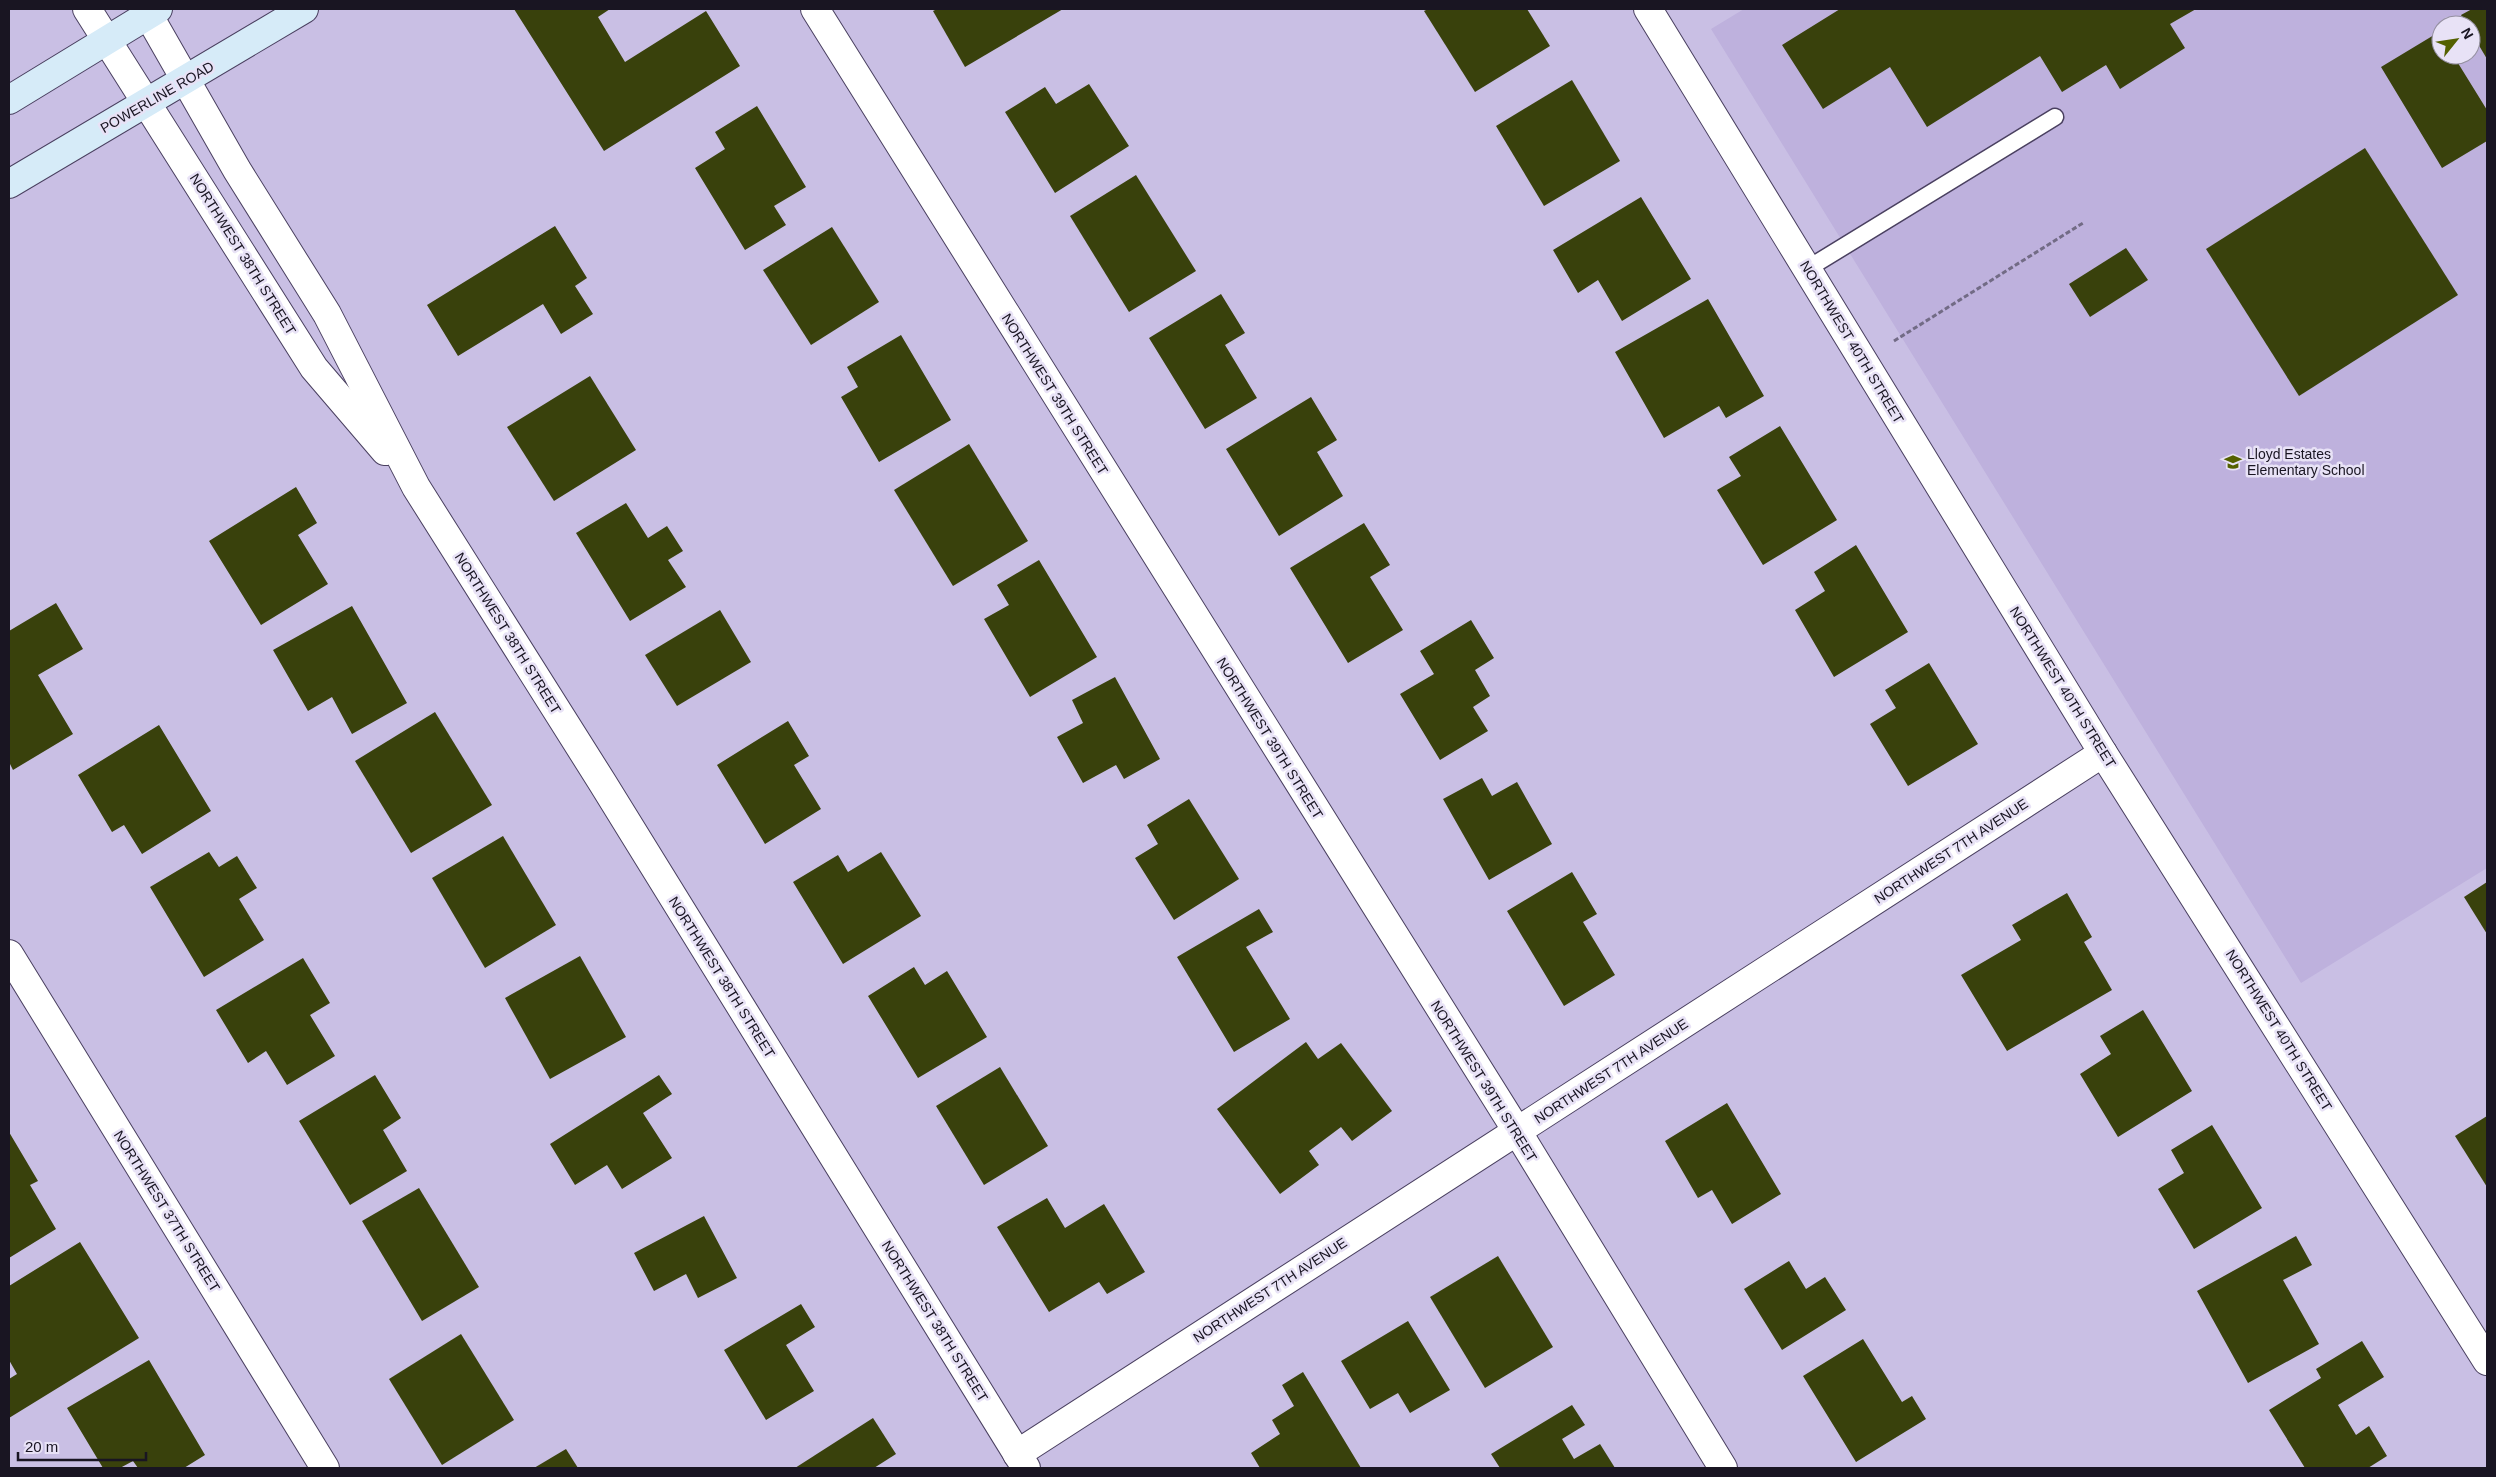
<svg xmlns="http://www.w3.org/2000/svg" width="2496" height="1477" font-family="Helvetica,sans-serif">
<rect width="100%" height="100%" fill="#c9bfe4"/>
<path fill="#beb1dd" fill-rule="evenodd" d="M1744,9h743v859l-186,115 -590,-954zM2441,25h30v30h-30z"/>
<g fill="#39410c">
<polygon points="514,9 610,9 598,17 625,62 706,11 740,66 604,151"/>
<polygon points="937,9 1063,9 965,67 933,11"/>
<polygon points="1428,9 1527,9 1550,46 1475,92 1424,11"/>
<polygon points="1840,9 2196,9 2170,24 2185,48 2120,89 2106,65 2062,92 2040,56 1927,127 1890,67 1823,109 1782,45"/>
<polygon points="2472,9 2487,9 2487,59 2471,32 2471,25 2467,25 2461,15"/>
<polygon points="2439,32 2441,36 2441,55 2453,55 2487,110 2487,141 2442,168 2381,67"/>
<polygon points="1572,80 1620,161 1544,206 1496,126"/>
<polygon points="1089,84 1129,146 1055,193 1005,112 1045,87 1056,104"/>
<polygon points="757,106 806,187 774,206 786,225 745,250 695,168 725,149 715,132"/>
<polygon points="2365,148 2458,295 2299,396 2206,249"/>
<polygon points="1136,175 1196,271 1129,312 1070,216"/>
<polygon points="1641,197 1691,279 1622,321 1598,280 1578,293 1553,250"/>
<polygon points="555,226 587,278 575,286 593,314 561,334 543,304 458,356 427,305"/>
<polygon points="832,227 879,302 811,345 763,270"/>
<polygon points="2126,248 2148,280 2090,317 2069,284"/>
<polygon points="1221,294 1245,333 1225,345 1257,398 1205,429 1149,338"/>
<polygon points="1708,299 1764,396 1726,418 1719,406 1664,438 1615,352"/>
<polygon points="901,335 951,420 879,462 841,397 858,387 847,367"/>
<polygon points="590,376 636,450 554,501 507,427"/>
<polygon points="1311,397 1337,440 1317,452 1343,496 1279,536 1226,449"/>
<polygon points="1780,426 1837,520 1763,565 1717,490 1741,476 1729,457"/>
<polygon points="969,444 1028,541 953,586 894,490"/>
<polygon points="296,487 317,523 298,535 328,584 261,625 209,541"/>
<polygon points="626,503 648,538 667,526 683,551 668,560 686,587 630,621 576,533"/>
<polygon points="1364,523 1390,565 1370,577 1403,630 1348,663 1290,568"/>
<polygon points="1856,545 1908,632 1834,677 1795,610 1825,591 1814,572"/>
<polygon points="1039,560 1097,657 1030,697 984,619 1009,605 997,585"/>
<polygon points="56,603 83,649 38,675 73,734 13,770 9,762 9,631"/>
<polygon points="352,606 407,703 352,734 332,697 308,711 273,650"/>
<polygon points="720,610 751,662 677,706 645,655"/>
<polygon points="1471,620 1494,658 1475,670 1490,696 1473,707 1488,731 1440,760 1400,694 1434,674 1420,651"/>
<polygon points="1929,663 1978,744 1908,786 1870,724 1896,708 1885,690"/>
<polygon points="1115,677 1160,759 1124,779 1116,765 1083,783 1057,737 1083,723 1072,700"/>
<polygon points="435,712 492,805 411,853 355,761"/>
<polygon points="788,721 809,756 794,765 821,809 765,844 717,765"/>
<polygon points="159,725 211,811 142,854 124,825 112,832 78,775"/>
<polygon points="1482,778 1492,796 1517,782 1552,844 1489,880 1443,799"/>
<polygon points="1189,799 1239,879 1174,920 1135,858 1158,844 1147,825"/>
<polygon points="503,836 556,925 485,968 432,878"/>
<polygon points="209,852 219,867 237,856 257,888 239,899 264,940 204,977 150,887"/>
<polygon points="881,852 921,916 843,964 793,882 838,855 848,872"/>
<polygon points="1572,872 1597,914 1583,922 1615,975 1564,1006 1507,911"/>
<polygon points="2487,882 2487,934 2464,897"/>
<polygon points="2067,893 2092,937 2084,942 2112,990 2007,1051 1961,975 2021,940 2012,925"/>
<polygon points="1259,909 1273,932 1246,947 1290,1019 1234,1052 1177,957"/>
<polygon points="580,956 626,1037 550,1079 505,998"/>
<polygon points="303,958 330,1003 310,1015 335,1056 287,1085 266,1051 248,1063 216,1010"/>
<polygon points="914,967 925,985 947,971 987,1037 918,1078 868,996"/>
<polygon points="2143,1010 2192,1091 2118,1137 2080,1074 2111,1054 2100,1036"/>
<polygon points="1306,1042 1318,1059 1341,1043 1392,1111 1352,1141 1341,1127 1309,1151 1319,1165 1280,1194 1217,1109"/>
<polygon points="1000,1067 1048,1146 984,1185 936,1106"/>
<polygon points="375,1075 401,1118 383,1130 407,1171 350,1205 299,1121"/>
<polygon points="659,1075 672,1094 643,1113 672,1158 622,1189 607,1165 575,1185 550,1144"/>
<polygon points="1727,1103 1781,1194 1732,1224 1712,1190 1698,1198 1665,1141"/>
<polygon points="2487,1116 2487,1187 2455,1136"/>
<polygon points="2212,1125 2262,1208 2194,1249 2158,1189 2184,1173 2171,1150"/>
<polygon points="9,1132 38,1181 30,1185 56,1229 9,1258"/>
<polygon points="419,1188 479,1287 422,1321 362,1221"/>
<polygon points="1047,1198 1065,1228 1104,1204 1145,1272 1107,1294 1099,1282 1049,1312 997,1227"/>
<polygon points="704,1216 737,1278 698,1298 686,1274 654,1291 634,1253"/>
<polygon points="2296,1236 2312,1265 2283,1280 2319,1344 2248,1383 2197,1291"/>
<polygon points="80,1242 139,1338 9,1418 9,1379 17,1374 9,1360 9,1286"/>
<polygon points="1498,1256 1553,1347 1485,1388 1430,1297"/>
<polygon points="1789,1261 1806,1289 1825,1277 1846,1310 1782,1350 1744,1289"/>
<polygon points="801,1304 815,1327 786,1345 814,1391 766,1420 724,1350"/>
<polygon points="1408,1321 1450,1390 1410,1413 1398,1393 1370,1409 1341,1361"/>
<polygon points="461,1334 514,1420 442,1465 389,1379"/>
<polygon points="1863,1339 1902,1402 1912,1396 1926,1419 1856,1462 1803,1376"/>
<polygon points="2362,1341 2384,1377 2338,1405 2356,1435 2369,1426 2387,1456 2368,1468 2305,1468 2269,1410 2321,1378 2316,1369"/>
<polygon points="149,1360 205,1455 184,1468 138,1468 133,1461 120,1468 103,1468 67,1408"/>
<polygon points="1303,1372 1361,1468 1260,1468 1251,1453 1280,1434 1272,1420 1294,1406 1282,1385"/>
<polygon points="1572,1405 1585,1425 1562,1439 1574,1459 1600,1444 1615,1468 1500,1468 1491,1454"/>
<polygon points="873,1418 896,1454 874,1468 795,1468"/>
<polygon points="566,1449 578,1468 534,1468"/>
</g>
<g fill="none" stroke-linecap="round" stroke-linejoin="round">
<g stroke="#4a4060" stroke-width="19">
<polyline id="service" points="1807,269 2055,117"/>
</g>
<g stroke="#4a4060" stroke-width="30">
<g id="minor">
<polyline points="815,9 1517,1131 1723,1468"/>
<polyline points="1648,9 2103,753 2487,1361"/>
<polyline points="9,954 325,1468"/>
<polyline points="1017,1454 2103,753"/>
</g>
</g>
<g stroke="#4a4060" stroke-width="30">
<g id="tertiary">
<polyline points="87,9 314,368 385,451"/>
<polyline points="145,9 237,170 327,314 416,487 602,782 1026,1468"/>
</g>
</g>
<g stroke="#4a4060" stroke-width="30">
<g id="secondary">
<polyline points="9,100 158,9"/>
<polyline points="9,184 304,9"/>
</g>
</g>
<polyline stroke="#726b85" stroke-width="3" stroke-dasharray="5 2.5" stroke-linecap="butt" points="1894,341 2083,223"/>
<use href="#service" stroke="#fff" stroke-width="16"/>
<use href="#minor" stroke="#fff" stroke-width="28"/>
<use href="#tertiary" stroke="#fff" stroke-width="28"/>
<use href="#secondary" stroke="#d6ebf8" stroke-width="28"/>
</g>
<defs>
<g id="school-bare" transform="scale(1.35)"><path d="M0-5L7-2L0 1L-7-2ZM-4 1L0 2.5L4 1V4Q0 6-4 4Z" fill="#546000" stroke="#e8e2f6" stroke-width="2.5" paint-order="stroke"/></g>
</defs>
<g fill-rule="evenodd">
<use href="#school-bare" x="2233" y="462"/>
</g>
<g text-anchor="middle" stroke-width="5" stroke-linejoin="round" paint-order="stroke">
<g font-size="14" fill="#191522" stroke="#e8e2f6">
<text transform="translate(157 97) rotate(-30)" y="5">POWERLINE ROAD</text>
<text transform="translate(243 254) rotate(58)" y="5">NORTHWEST 38TH STREET</text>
<text transform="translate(1852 342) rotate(59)" y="5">NORTHWEST 40TH STREET</text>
<text transform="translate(1055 394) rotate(58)" y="5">NORTHWEST 39TH STREET</text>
<text transform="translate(508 633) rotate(58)" y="5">NORTHWEST 38TH STREET</text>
<text transform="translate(2063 687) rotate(58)" y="5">NORTHWEST 40TH STREET</text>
<text transform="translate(1270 738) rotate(58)" y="5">NORTHWEST 39TH STREET</text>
<text transform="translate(1951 851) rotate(-33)" y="5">NORTHWEST 7TH AVENUE</text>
<text transform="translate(722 977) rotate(58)" y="5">NORTHWEST 38TH STREET</text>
<text transform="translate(2279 1030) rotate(58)" y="5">NORTHWEST 40TH STREET</text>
<text transform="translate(1611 1071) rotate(-33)" y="5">NORTHWEST 7TH AVENUE</text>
<text transform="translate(1484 1081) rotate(58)" y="5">NORTHWEST 39TH STREET</text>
<text transform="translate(167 1211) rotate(58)" y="5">NORTHWEST 37TH STREET</text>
<text transform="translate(1270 1290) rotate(-33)" y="5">NORTHWEST 7TH AVENUE</text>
<text transform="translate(935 1321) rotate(58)" y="5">NORTHWEST 38TH STREET</text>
</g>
<g font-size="14" fill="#191522" stroke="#e8e2f6" text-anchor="start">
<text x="2247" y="459">Lloyd Estates<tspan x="2247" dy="16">Elementary School</tspan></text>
</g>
</g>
<rect width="2496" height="1477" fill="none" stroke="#191522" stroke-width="20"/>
<g transform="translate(2456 40) rotate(60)"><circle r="24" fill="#e8e2f6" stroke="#9590a1"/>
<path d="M0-4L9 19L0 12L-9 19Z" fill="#546000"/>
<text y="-8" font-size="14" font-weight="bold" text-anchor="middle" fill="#191522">N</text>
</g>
<path d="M18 1452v8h128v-8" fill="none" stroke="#191522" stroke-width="2.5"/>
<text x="25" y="1452" font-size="15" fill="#191522" stroke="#e8e2f6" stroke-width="4" paint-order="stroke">20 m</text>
</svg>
